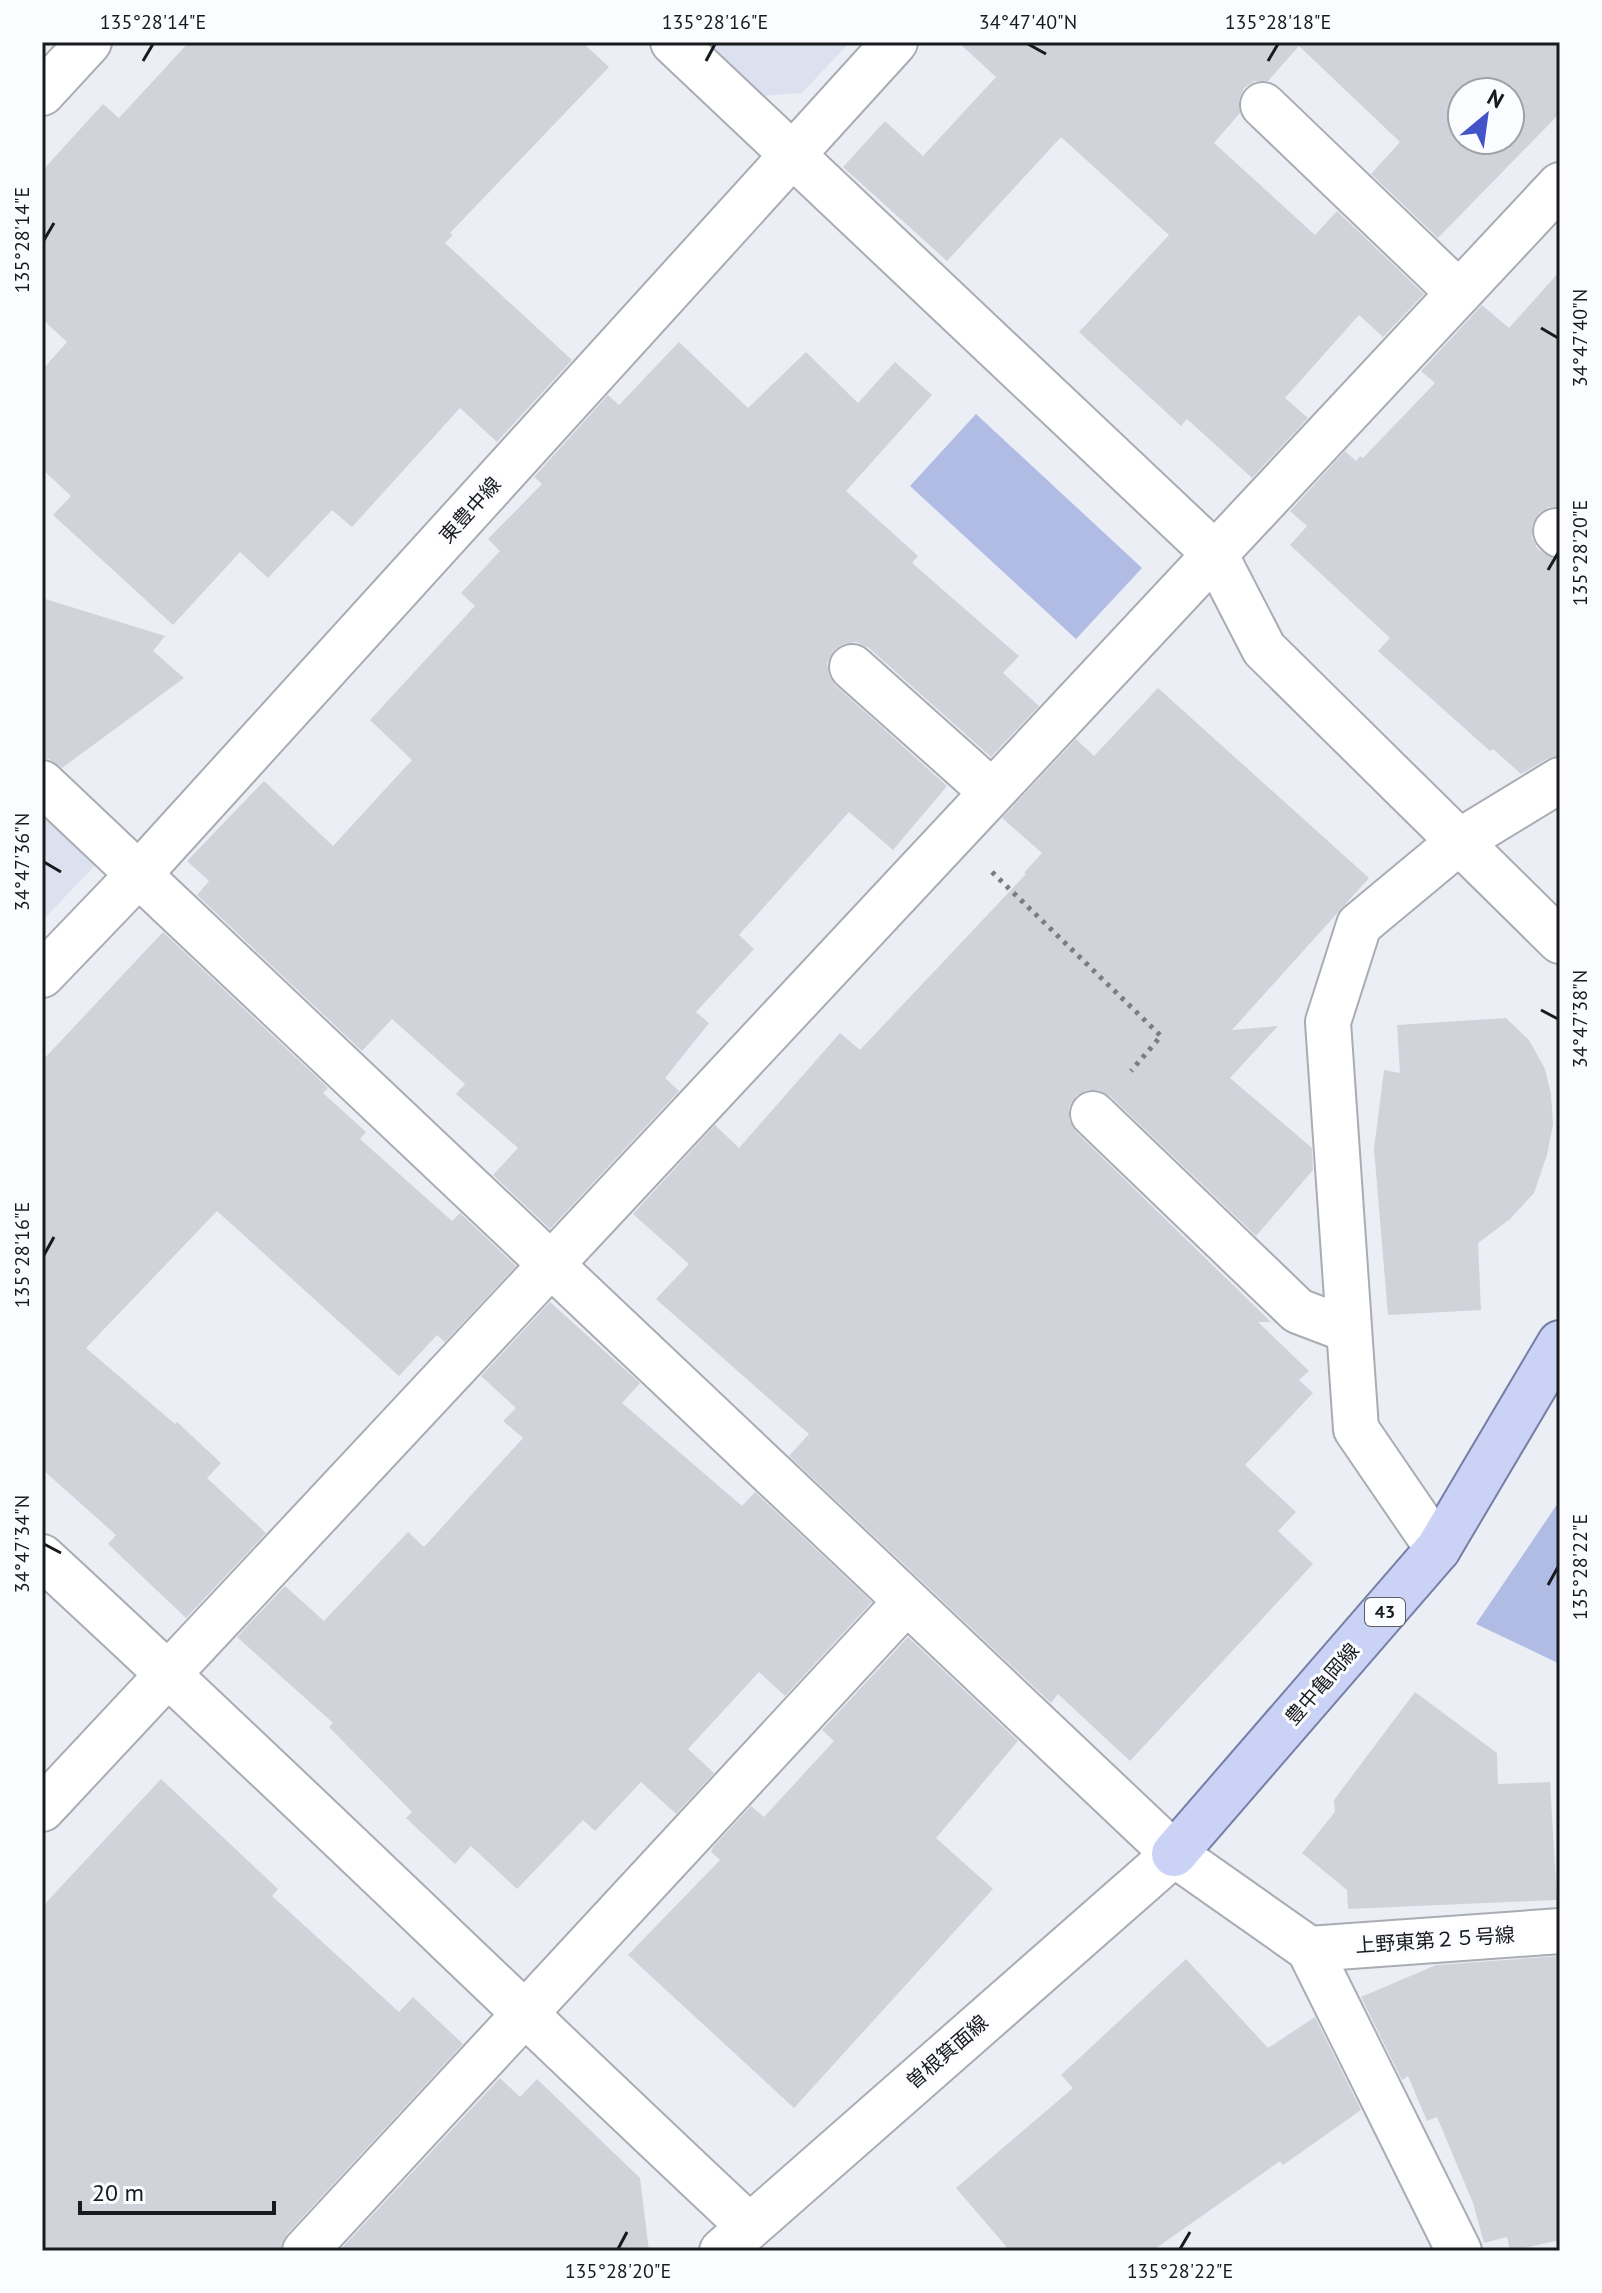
<svg xmlns="http://www.w3.org/2000/svg" width="1602" height="2293" font-family="'PT Sans','Noto Sans JP',sans-serif">
<rect width="100%" height="100%" fill="#eceef6"/>
<g fill="#dce1f0">
<polygon points="704,42 850,42 802,93 762,96"/>
<polygon points="42,807 99,861 42,921"/>
</g>
<g fill="#b0bce4">
<polygon points="976,414 1142,568 1076,639 910,486"/>
<polygon points="1560,1500 1560,1664 1476,1624"/>
</g>
<g fill="#d1d3db" fill-rule="evenodd">
<polygon points="189,42 582,42 609,67 450,233 453,235 445,243 572,360 497,442 460,408 352,527 332,510 268,578 240,552 173,625 53,515 71,496 42,469 42,370 67,342 42,319 42,171 103,104 119,118"/>
<path d="M958,42h602v71l-122,125 -67,-64 29,-32 -101,-96 -31,35h-13l-11,7 -5,12 1,13 -26,30 101,92 22,-24 87,83 -41,43 -24,-22 -74,83 23,20 -56,60 -65,-59 -6,7 -102,-94 90,-97 -108,-98 -114,124 -104,-94 42,-46 38,35 73,-79zM1462,92h48v48h-48z"/>
<polygon points="1560,271 1560,507 1549,507 1539,513 1532,525 1532,538 1538,549 1553,559 1560,559 1560,755 1547,759 1521,774 1493,749 1490,751 1378,651 1390,638 1290,545 1307,526 1290,511 1345,451 1356,461 1360,456 1363,458 1435,383 1421,371 1482,305 1509,328"/>
<polygon points="679,342 748,408 806,352 858,403 895,362 932,395 846,491 918,556 912,563 1019,656 1003,673 1039,706 991,757 869,648 856,642 843,644 834,650 827,663 829,676 835,685 947,786 893,850 849,812 739,935 754,949 696,1012 709,1023 665,1078 679,1091 550,1229 493,1175 518,1148 456,1094 465,1084 392,1019 362,1051 197,895 209,881 187,861 264,781 333,846 412,760 370,720 475,606 461,593 500,551 488,539 542,484 534,477 608,395 619,405"/>
<polygon points="42,598 165,636 153,651 184,678 62,768 49,759 42,759"/>
<polygon points="1158,688 1369,878 1232,1030 1278,1026 1230,1078 1312,1148 1313,1170 1256,1236 1110,1096 1098,1090 1087,1090 1076,1096 1069,1107 1069,1120 1076,1132 1271,1322 1258,1322 1309,1371 1299,1380 1313,1393 1245,1465 1296,1512 1278,1531 1313,1564 1130,1761 1058,1694 1051,1703 789,1456 809,1434 656,1299 689,1264 633,1214 715,1125 739,1148 840,1033 860,1050 1026,874 1024,873 1042,853 1002,818 1076,739 1094,756"/>
<polygon points="163,932 328,1088 323,1093 366,1132 360,1139 452,1221 460,1213 516,1266 445,1342 437,1335 399,1376 217,1211 86,1348 175,1424 177,1422 221,1463 207,1478 266,1533 186,1618 108,1544 116,1535 42,1469 42,1061"/>
<polygon points="1506,1018 1529,1040 1545,1069 1551,1094 1553,1124 1547,1155 1534,1193 1510,1219 1478,1243 1481,1310 1388,1315 1374,1149 1384,1070 1400,1073 1397,1025"/>
<polygon points="550,1302 640,1383 622,1403 742,1506 755,1492 872,1602 785,1696 759,1672 688,1749 714,1773 676,1814 641,1782 595,1831 583,1820 517,1889 471,1846 455,1864 406,1818 412,1812 329,1727 333,1723 237,1637 285,1586 324,1621 408,1532 424,1547 523,1438 503,1421 516,1408 481,1376"/>
<polygon points="908,1637 1018,1741 936,1838 993,1889 794,2108 628,1955 720,1860 711,1852 713,1847 751,1806 764,1817 834,1741 822,1730"/>
<polygon points="1415,1692 1497,1753 1498,1784 1550,1782 1557,1900 1348,1909 1347,1890 1302,1853 1335,1812 1334,1800"/>
<polygon points="161,1779 278,1889 272,1896 399,2012 413,1997 463,2044 287,2234 281,2251 42,2251 42,1907"/>
<polygon points="1560,1956 1560,2240 1510,2251 1507,2237 1484,2243 1473,2203 1437,2117 1427,2121 1408,2076 1402,2080 1361,1997 1436,1965"/>
<polygon points="1186,1959 1268,2048 1315,2017 1361,2110 1283,2165 1280,2161 1152,2251 1010,2251 956,2188 1073,2088 1061,2075"/>
<polygon points="500,2078 520,2097 537,2079 640,2178 649,2251 339,2251"/>
</g>
<g fill="none" stroke-linecap="round" stroke-linejoin="round">
<g stroke="#aaacb4" stroke-width="48">
<g id="minor">
<polyline points="673,42 1215,554 1264,649 1560,941"/>
<polyline points="42,93 89,42"/>
<polyline points="1263,105 1459,293"/>
<polyline points="1556,531 1560,535"/>
<polyline points="852,667 992,792"/>
<polyline points="42,783 1174,1854 1309,1949 1459,2251"/>
<polyline points="42,975 139,874 895,42"/>
<polyline points="1093,1114 1298,1311 1348,1330"/>
<polyline points="1438,1549 1356,1429 1328,1022 1359,925 1460,841 1560,780"/>
<path d="M42,1557c239,220 470,447 707,669"/>
<polyline points="42,1809 1560,185"/>
<polyline points="1309,1949 1560,1931"/>
<polyline points="305,2251 906,1602"/>
<polyline points="722,2251 1174,1854"/>
</g>
</g>
<g stroke="#757fa6" stroke-width="48">
<polyline id="major" points="1174,1854 1438,1549 1560,1343"/>
</g>
<polyline stroke="#7c7d83" stroke-width="5" stroke-dasharray="4 6" stroke-linecap="butt" points="992,872 1161,1036 1131,1071"/>
<use href="#minor" stroke="#fff" stroke-width="44"/>
<use href="#major" stroke="#cad3f5" stroke-width="44"/>
</g>
<path fill="none" stroke="#191a1d" stroke-width="3" d="M1028,44l18,10M143,61l10,-17M706,61l9,-17M1268,61l10,-17M44,240l10,-17M1541,328l17,10M1548,570l10,-17M44,862l17,10M1541,1010l17,9M44,1255l10,-18M44,1544l17,9M1548,1585l10,-18M618,2249l9,-17M1180,2249l10,-17"/>
<g text-anchor="middle" stroke-width="6" stroke-linejoin="round" paint-order="stroke">
<rect fill="#fbfcff" stroke="#5d5e61" stroke-width="2" x="1365" y="1598" width="40" height="28" rx="6"/>
<g font-size="18" font-weight="bold" fill="#191a1d">
<text x="1385" y="1618">43</text>
</g>
<g font-size="20" fill="#191a1d" stroke="#fbfcff">
<text transform="translate(470 510) rotate(-48)" y="7">東豊中線</text>
<text transform="translate(1322 1684) rotate(-49)" y="7">豊中亀岡線</text>
<text transform="translate(1435 1940) rotate(-4)" y="7">上野東第２５号線</text>
<text transform="translate(947 2052) rotate(-41)" y="7">曽根箕面線</text>
</g>
</g>
<rect width="1602" height="2293" fill="none" stroke="#fbfcff" stroke-width="88"/>
<g transform="translate(1486 116) rotate(29)"><circle r="38" fill="#fbfcff" stroke="#a1a2a5" stroke-width="2"/>
<path d="M0-6L14 30L0 20L-14 30Z" fill="#4354c8"/>
<text y="-12" font-size="22" font-weight="bold" text-anchor="middle" fill="#191a1d">N</text>
</g>
<path d="M80 2201v12h194v-12" fill="none" stroke="#191a1d" stroke-width="4"/>
<text x="92" y="2201" font-size="24" fill="#191a1d" stroke="#fbfcff" stroke-width="6" paint-order="stroke">20 m</text>
<rect x="44" y="44" width="1514" height="2205" fill="none" stroke="#191a1d" stroke-width="3"/>
<g font-size="20" text-anchor="middle" fill="#191a1d">
<text x="153" y="29">135°28'14"E</text>
<text x="715" y="29">135°28'16"E</text>
<text x="1028" y="29">34°47'40"N</text>
<text x="1278" y="29">135°28'18"E</text>
<text transform="translate(22 240) rotate(-90)" y="7">135°28'14"E</text>
<text transform="translate(1580 338) rotate(-90)" y="7">34°47'40"N</text>
<text transform="translate(1580 553) rotate(-90)" y="7">135°28'20"E</text>
<text transform="translate(22 862) rotate(-90)" y="7">34°47'36"N</text>
<text transform="translate(1580 1019) rotate(-90)" y="7">34°47'38"N</text>
<text transform="translate(22 1255) rotate(-90)" y="7">135°28'16"E</text>
<text transform="translate(22 1544) rotate(-90)" y="7">34°47'34"N</text>
<text transform="translate(1580 1567) rotate(-90)" y="7">135°28'22"E</text>
<text x="618" y="2278">135°28'20"E</text>
<text x="1180" y="2278">135°28'22"E</text>
</g>
</svg>
